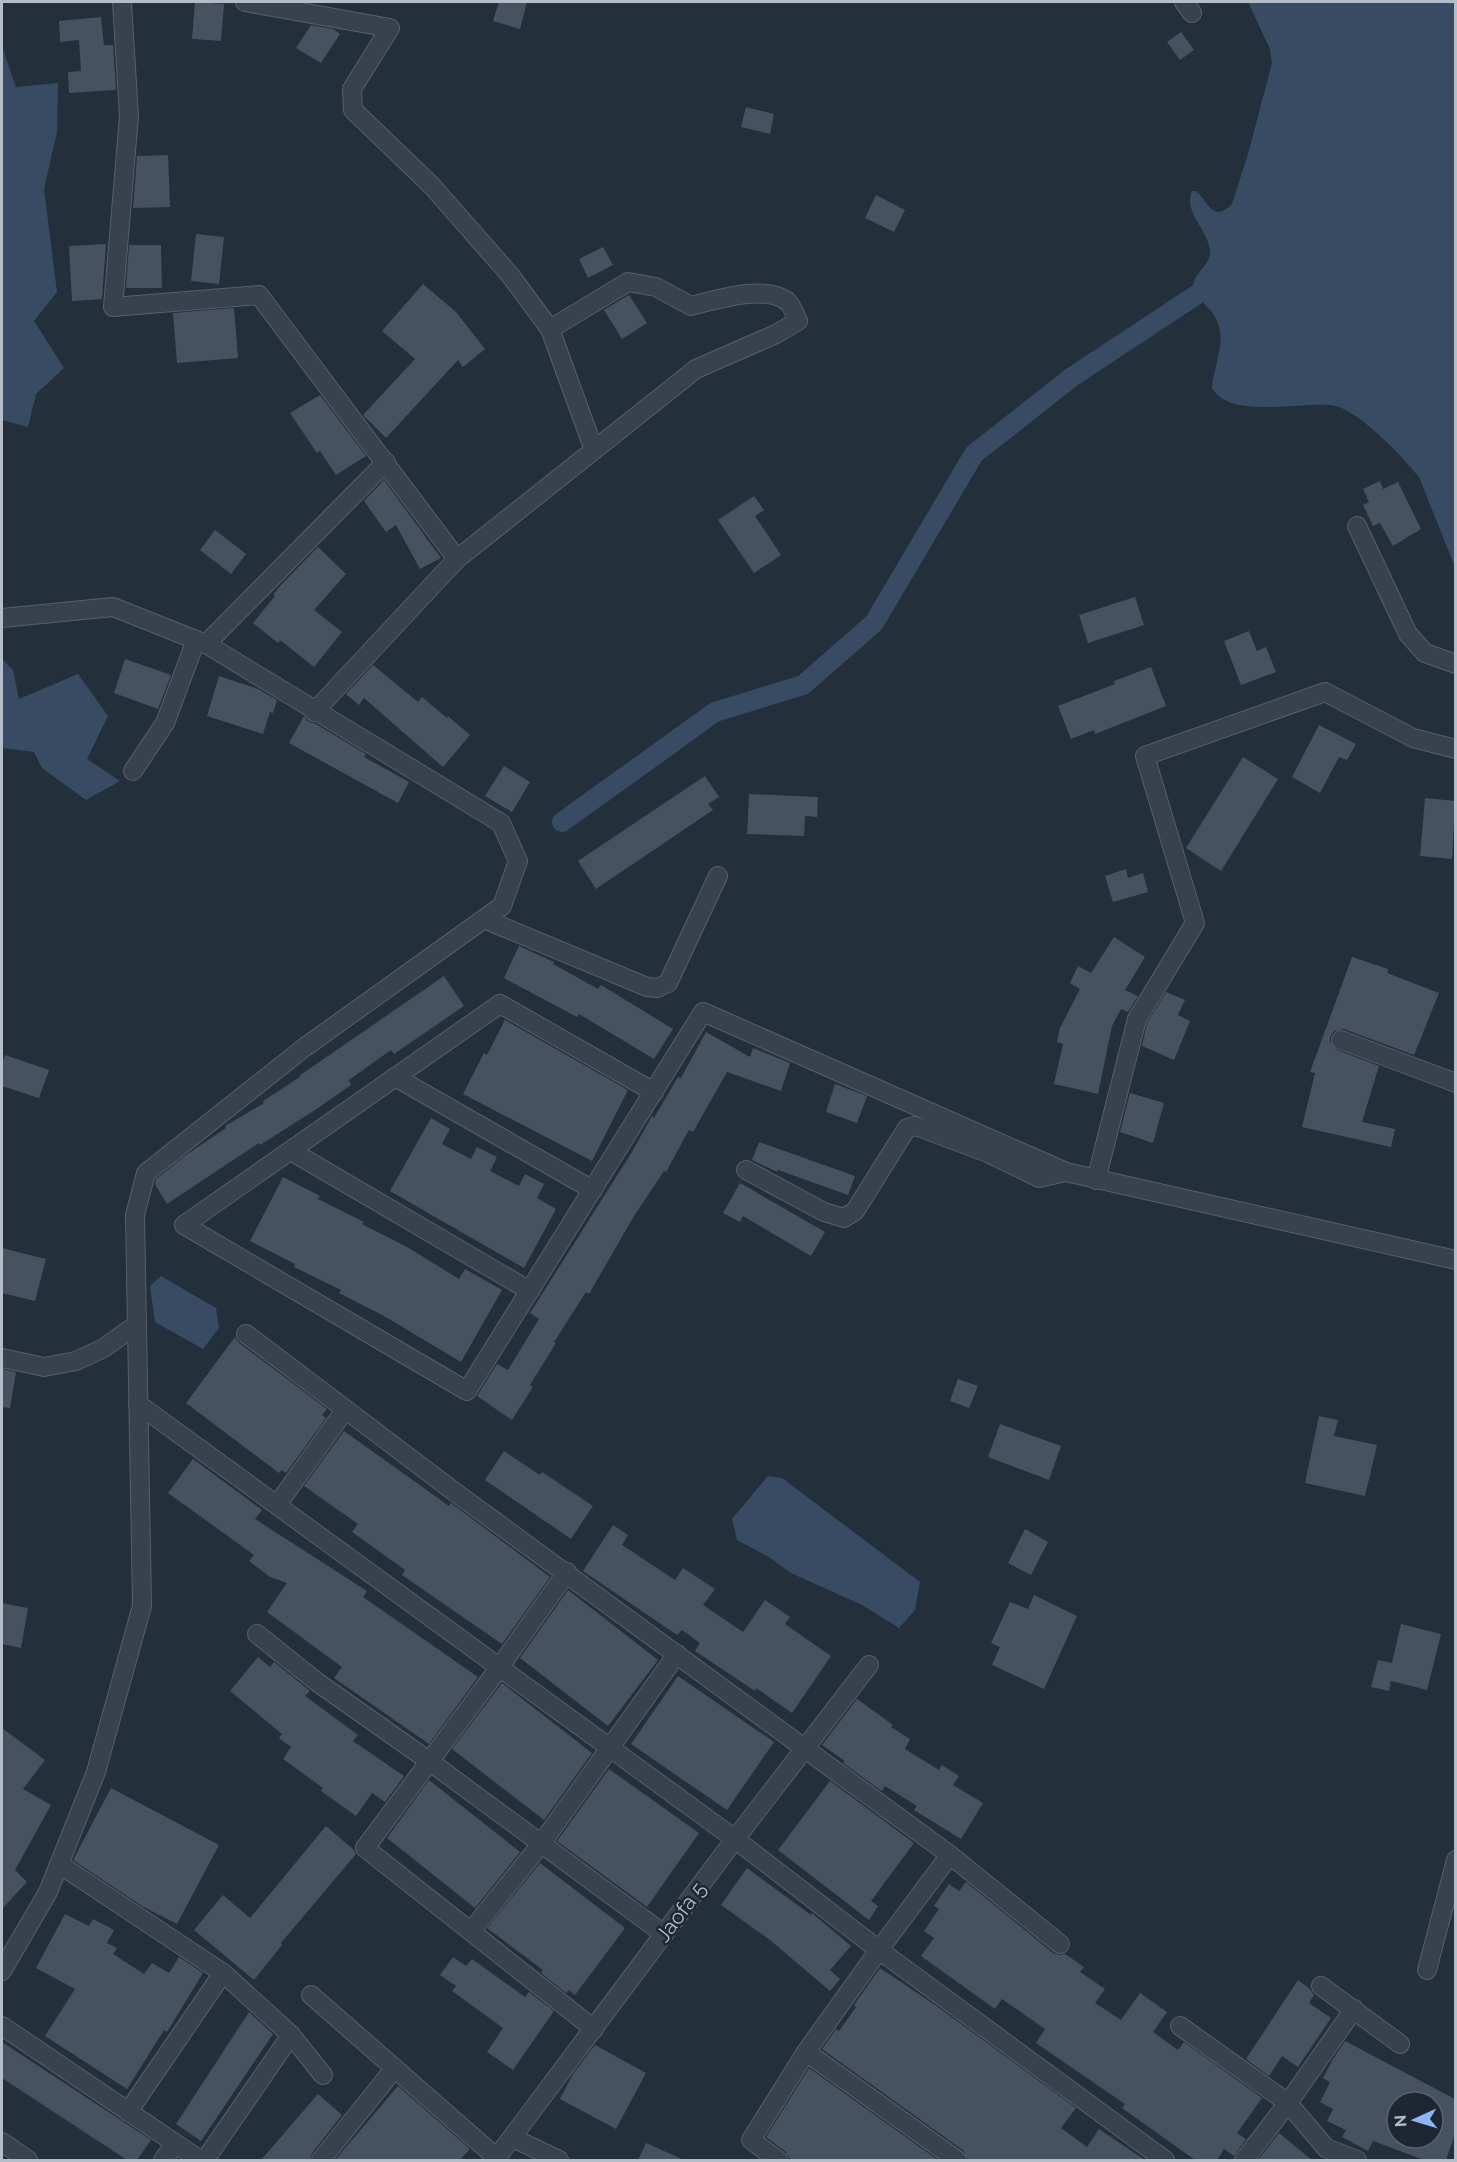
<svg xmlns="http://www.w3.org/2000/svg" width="1457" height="2162" font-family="Raleway,sans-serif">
<rect width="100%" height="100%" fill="#242f3c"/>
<g fill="#394b63">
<path d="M1248,2h207v565l-36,-90c-15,-19 -60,-66 -83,-71 -32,-6 -105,15 -124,-18 1,-22 15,-45 5,-67 -4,-11 -17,-20 -24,-30 -2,-19 19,-24 17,-42 -3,-19 -27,-38 -18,-58h4c12,10 17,33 36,13l16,-50 24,-91 -2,-14z"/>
<polygon points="2,47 16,87 58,83 57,132 44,189 57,292 34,321 64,368 36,394 28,427 2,420"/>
<polygon points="2,659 13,670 19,699 78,674 108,716 87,759 120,781 86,800 42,768 34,752 2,748"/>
<polygon points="161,1276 216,1308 219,1328 203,1349 155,1322 150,1286"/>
<polygon points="768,1476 782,1478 920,1582 915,1610 899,1628 862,1605 791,1573 769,1557 737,1540 732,1519"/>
</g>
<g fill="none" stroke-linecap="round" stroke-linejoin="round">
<polyline stroke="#394b63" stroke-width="20" points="562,822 715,712 803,685 874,623 974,454 1072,377 1196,295"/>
</g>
<g fill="#465260" fill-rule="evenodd">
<polygon points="195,2 224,4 221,41 192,39"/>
<polygon points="499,2 527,2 520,29 493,21"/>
<polygon points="101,17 104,45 113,45 116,90 69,93 68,72 81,71 79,40 60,42 59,21"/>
<polygon points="311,25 333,29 340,34 321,63 296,48"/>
<polygon points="1181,32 1194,50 1180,60 1167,42"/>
<polygon points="746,107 774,114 770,134 741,127"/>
<polygon points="168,155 170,207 133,208 137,156"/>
<polygon points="876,195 905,210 894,232 865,218"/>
<polygon points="196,234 224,237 219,284 191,281"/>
<polygon points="106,244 102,299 72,301 69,246"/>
<polygon points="129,245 161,245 162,288 126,288"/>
<polygon points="603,247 613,265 588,278 579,259"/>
<polygon points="423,284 456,312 485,349 463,367 458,360 386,438 363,415 415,359 382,331"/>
<polygon points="629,295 647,323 622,339 604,310"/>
<polygon points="234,308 238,358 177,363 173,313"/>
<polygon points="320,395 366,456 336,475 320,451 317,453 290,413"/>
<polygon points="384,480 441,558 420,569 396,525 386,532 364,501"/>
<polygon points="1380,481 1383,489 1398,482 1421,529 1393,546 1380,523 1373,526 1363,505 1369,502 1363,489"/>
<polygon points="754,496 764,510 755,516 781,555 754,573 718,520"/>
<polygon points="215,530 246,554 231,574 200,550"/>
<polygon points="318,547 346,574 314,610 342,632 314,667 280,640 278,643 253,623 275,596 273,595 280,586"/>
<polygon points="1135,597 1144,625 1088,643 1079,615"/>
<polygon points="1249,631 1257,651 1266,647 1276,672 1241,685 1224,641"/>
<polygon points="125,659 171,675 158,709 114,693"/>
<polygon points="373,665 418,702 422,697 447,718 448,716 470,735 443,767 364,698 359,705 346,694"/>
<polygon points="1151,667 1166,706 1095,734 1094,730 1071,739 1058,706 1115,684 1114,681"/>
<polygon points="219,676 258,689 277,700 273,713 270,712 263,734 207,716"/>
<polygon points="304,716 307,721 314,723 366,754 364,757 409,782 398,803 289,743"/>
<polygon points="1319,725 1356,744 1347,760 1339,757 1320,793 1292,777"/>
<polygon points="1243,757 1278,779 1221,871 1186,848"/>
<polygon points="504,766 530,782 512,812 485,796"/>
<polygon points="705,776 719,797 708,804 713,810 596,889 578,861"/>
<polygon points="749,794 818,797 817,817 805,816 804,836 747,834"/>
<polygon points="1425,798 1455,801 1452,859 1420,856"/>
<polygon points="1126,869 1128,878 1143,873 1148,892 1113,902 1105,876"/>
<polygon points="1114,937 1145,957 1125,990 1138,996 1128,1012 1121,1009 1112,1026 1098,1094 1054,1084 1063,1044 1057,1042 1060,1028 1080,989 1070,983 1078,966 1091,973"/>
<polygon points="519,946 554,962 553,964 598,989 601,985 673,1029 654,1059 579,1014 577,1017 504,978"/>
<polygon points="1352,957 1388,969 1387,973 1439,993 1414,1055 1344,1029 1334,1031 1330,1037 1330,1042 1337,1050 1379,1066 1362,1122 1395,1129 1391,1147 1302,1127 1315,1073 1310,1072"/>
<polygon points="444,976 464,1006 394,1054 391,1050 349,1080 351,1085 315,1110 260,1145 259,1143 167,1204 155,1184 156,1179 186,1155 226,1128 225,1126 264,1103 263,1101 300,1077 299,1076"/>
<polygon points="1166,992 1185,1000 1178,1015 1190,1021 1174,1060 1142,1046 1147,1023"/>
<polygon points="505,1020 628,1090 592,1161 463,1094 484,1053 487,1055"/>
<polygon points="706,1032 750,1057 753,1048 790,1063 781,1091 727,1072 693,1132 689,1130 666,1172 664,1171 634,1216 589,1294 586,1292 554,1342 556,1343 530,1385 533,1387 512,1420 477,1396 497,1364 508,1370 539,1319 530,1313 632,1152 652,1116 654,1118 678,1077 681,1078"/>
<polygon points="5,1055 49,1070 39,1098 2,1086 2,1064"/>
<polygon points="835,1084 867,1096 857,1123 826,1112"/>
<polygon points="1130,1093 1164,1103 1153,1143 1120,1132"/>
<polygon points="431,1118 450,1129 442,1144 471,1159 477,1147 497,1157 490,1171 519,1186 525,1174 544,1184 537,1198 556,1209 524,1268 390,1191"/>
<polygon points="759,1142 855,1176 848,1195 778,1170 777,1172 752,1160"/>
<polygon points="283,1177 320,1196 318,1199 364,1222 362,1224 407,1247 459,1279 465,1269 502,1290 461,1362 384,1316 339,1293 341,1290 294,1267 295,1264 250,1241"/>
<polygon points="740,1183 825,1232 811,1256 743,1216 740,1222 723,1213"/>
<polygon points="2,1248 46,1259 35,1301 2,1293"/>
<polygon points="235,1337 239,1343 327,1409 322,1415 326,1418 286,1473 281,1470 279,1473 186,1403"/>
<polygon points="2,1369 16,1372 10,1408 2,1407"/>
<polygon points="958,1379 978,1386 969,1408 950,1401"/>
<polygon points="1319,1416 1338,1420 1334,1436 1377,1445 1365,1496 1305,1483"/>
<polygon points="1000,1424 1061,1446 1049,1480 988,1457"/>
<polygon points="344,1431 449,1506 451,1503 550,1577 502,1644 402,1575 405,1570 352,1532 358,1524 304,1486"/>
<polygon points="504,1451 540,1475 542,1472 593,1506 571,1539 485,1480"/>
<polygon points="193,1459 262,1510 255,1519 367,1591 363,1597 478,1677 429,1744 334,1678 342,1667 267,1612 287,1583 270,1577 249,1561 254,1555 168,1493"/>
<polygon points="613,1525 628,1535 622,1545 675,1580 683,1568 715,1589 703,1605 743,1632 765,1600 790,1617 785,1624 831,1656 792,1713 756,1688 755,1691 695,1651 700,1643 682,1630 677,1635 583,1571"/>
<polygon points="1025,1529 1048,1542 1031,1575 1008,1563"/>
<polygon points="568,1590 658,1660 608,1726 520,1658"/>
<polygon points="1034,1595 1077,1616 1044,1689 992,1665 1000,1647 991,1643 1010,1602 1028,1609"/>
<polygon points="2,1603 28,1608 21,1648 2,1644"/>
<polygon points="1401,1624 1441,1634 1427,1690 1391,1681 1389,1691 1371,1687 1378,1660 1392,1663"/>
<polygon points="258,1657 270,1667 274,1662 310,1691 305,1696 358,1735 353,1741 404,1776 385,1802 372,1793 356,1816 321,1791 323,1788 283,1759 291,1747 279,1738 282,1734 230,1691"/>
<polygon points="678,1676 774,1742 727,1810 631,1744"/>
<polygon points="502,1683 592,1753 544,1820 452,1749"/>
<polygon points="857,1699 893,1725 891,1727 910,1739 905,1749 939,1770 942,1765 959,1776 953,1785 983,1803 961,1839 914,1810 917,1806 885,1786 882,1791 875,1786 843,1763 845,1761 822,1745"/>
<polygon points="2,1728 45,1760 23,1789 51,1805 15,1870 27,1882 2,1909"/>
<polygon points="609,1769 699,1833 647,1907 557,1841"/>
<polygon points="429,1780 520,1852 475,1908 387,1838"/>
<polygon points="830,1781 914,1843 871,1901 878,1906 869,1920 778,1850"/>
<polygon points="111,1788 219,1845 177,1924 142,1906 73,1860"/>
<polygon points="326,1826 354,1850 356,1854 281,1943 282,1945 254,1980 194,1930 223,1895 250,1918"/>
<polygon points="540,1863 625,1928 575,1995 569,1990 566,1993 541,1973 543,1970 487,1928"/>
<polygon points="747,1868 811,1915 812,1913 851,1946 830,1970 840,1979 830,1991 770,1940 721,1905"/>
<polygon points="966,1882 1053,1953 1059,1955 1065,1954 1084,1967 1080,1972 1105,1989 1095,2003 1121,2020 1140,1993 1167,2012 1153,2032 1178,2050 1184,2042 1262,2098 1237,2133 1246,2139 1234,2156 1224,2149 1217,2160 1195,2160 1122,2108 1125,2104 1036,2043 1045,2029 1002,1999 995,2009 921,1956 934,1938 924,1931 939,1909 934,1906 949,1884 959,1891"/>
<polygon points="65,1914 89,1926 93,1919 114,1930 107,1943 117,1948 113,1954 144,1974 152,1963 169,1973 179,1957 203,1973 167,2032 164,2030 127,2089 45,2036 75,1989 36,1968"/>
<polygon points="453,1957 466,1966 472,1959 525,1997 529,1992 554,2011 513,2070 487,2052 503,2028 452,1991 456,1986 440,1975"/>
<polygon points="880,1968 938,2007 1076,2108 1061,2128 1087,2147 1099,2129 1145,2160 968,2160 964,2151 822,2049 836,2029 839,2031 856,2007 854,2005"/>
<polygon points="1298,1980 1310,1989 1314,1995 1309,2003 1331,2018 1298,2067 1282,2056 1269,2076 1246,2059"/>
<polygon points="249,2012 273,2034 201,2141 176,2124"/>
<path d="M1345,2041l110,58v35l-9,26h-22l-51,-19 -5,10 -26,-14 4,-7 -19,-9 6,-12 -13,-7 10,-20 -7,-4 10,-19zM1397,2102h36v36h-36z"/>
<polygon points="2,2042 151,2140 137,2160 127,2160 2,2078"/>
<polygon points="595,2045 646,2073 616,2129 560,2099 573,2074"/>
<polygon points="809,2068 938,2160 792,2160 789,2158 785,2151 766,2137"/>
<polygon points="398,2086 470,2149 460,2160 335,2160"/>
<polygon points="318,2094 342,2115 312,2153 310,2160 261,2160"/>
<polygon points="1279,2133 1312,2160 1258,2160"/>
<polygon points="646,2143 684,2160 638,2160"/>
</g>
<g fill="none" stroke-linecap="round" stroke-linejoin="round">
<g stroke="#565f6b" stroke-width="20">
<g id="street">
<polyline points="122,2 129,116 113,307 259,295 457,559"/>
<polyline points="245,2 390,28 352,89 353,110 432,186 510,275 550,329"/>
<polyline points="1184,2 1192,13"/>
<polyline points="1357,526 1408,634 1425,653 1456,664"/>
<polyline points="2,618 113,607 206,644 501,823 518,861 502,906 305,1047 146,1173 135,1215 142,1606 96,1772 48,1892 2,1971"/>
<polyline points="206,644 386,462"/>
<path d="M314,712l143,-153 239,-190 80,-35 22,-13c-3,-6 -6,-16 -11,-20 -24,-17 -71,-1 -96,5l-35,-19 -28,-5 -78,47 44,121"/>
<polyline points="133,771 165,723 196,640"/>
<polyline points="484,919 647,987 657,988 668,983 718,876"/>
<polyline points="1341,1040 1456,1083"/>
<polyline points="395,1077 593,1190"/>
<polyline points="654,1092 500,1004 184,1225 467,1391 703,1012 1066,1172 1456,1260"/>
<polyline points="291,1151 530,1291"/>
<polyline points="746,1170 824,1212 844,1218 855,1211 907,1128 914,1126 921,1128 988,1153 1039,1178 1066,1172"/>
<polyline points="1096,1180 1137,1019 1195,923 1145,756 1325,692 1413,738 1456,749"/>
<polyline points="246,1334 452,1490 950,1855 1060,1944"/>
<polyline points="2,1358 44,1367 76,1361 104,1348 137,1324"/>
<polyline points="138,1404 735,1839 879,1950 1165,2160"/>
<polyline points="277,1505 345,1410"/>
<polyline points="567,1572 499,1668 365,1848 594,2029"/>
<polyline points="257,1634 317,1682 429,1761 664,1934"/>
<polyline points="59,1864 223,1973 291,2035 323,2075"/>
<polyline points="471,1931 541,1844 677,1654"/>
<polyline points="1427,1970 1456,1860"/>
<polyline points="1321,1986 1400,2044"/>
<polyline points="311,1995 497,2158"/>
<polyline points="2,2026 200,2160"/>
<polyline points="1180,2026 1288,2103 1326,2148 1357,2160"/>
<polyline points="806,2052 957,2160"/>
<polyline points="128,2112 223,1973"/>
<polyline points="513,2138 559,2160"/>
<polyline points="2,2142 28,2160"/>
<polyline points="163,2160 175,2144"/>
<polyline points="205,2160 291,2035"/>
<polyline points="321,2160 394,2069"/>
<polyline points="495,2160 735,1839 869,1665"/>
<polyline points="778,2160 751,2140 806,2052 879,1950 950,1855"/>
<polyline points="1244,2160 1288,2103 1354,2009"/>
</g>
</g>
<use href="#street" stroke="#38414d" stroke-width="18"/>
</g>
<g text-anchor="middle" stroke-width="5" stroke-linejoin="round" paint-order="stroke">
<g font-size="21" fill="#b4bcc8" stroke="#1d2632">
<text transform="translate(681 1912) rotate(-53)" y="7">Jaofa 5</text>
</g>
</g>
<rect width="1457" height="2162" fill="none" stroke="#b4bcc8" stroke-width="6"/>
<g transform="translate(1415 2120) rotate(266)"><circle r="28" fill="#1d2632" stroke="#59626e" stroke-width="1.5"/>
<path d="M0-4.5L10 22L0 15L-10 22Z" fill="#8db7f4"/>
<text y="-9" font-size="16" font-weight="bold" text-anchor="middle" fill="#b4bcc8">N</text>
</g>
</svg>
